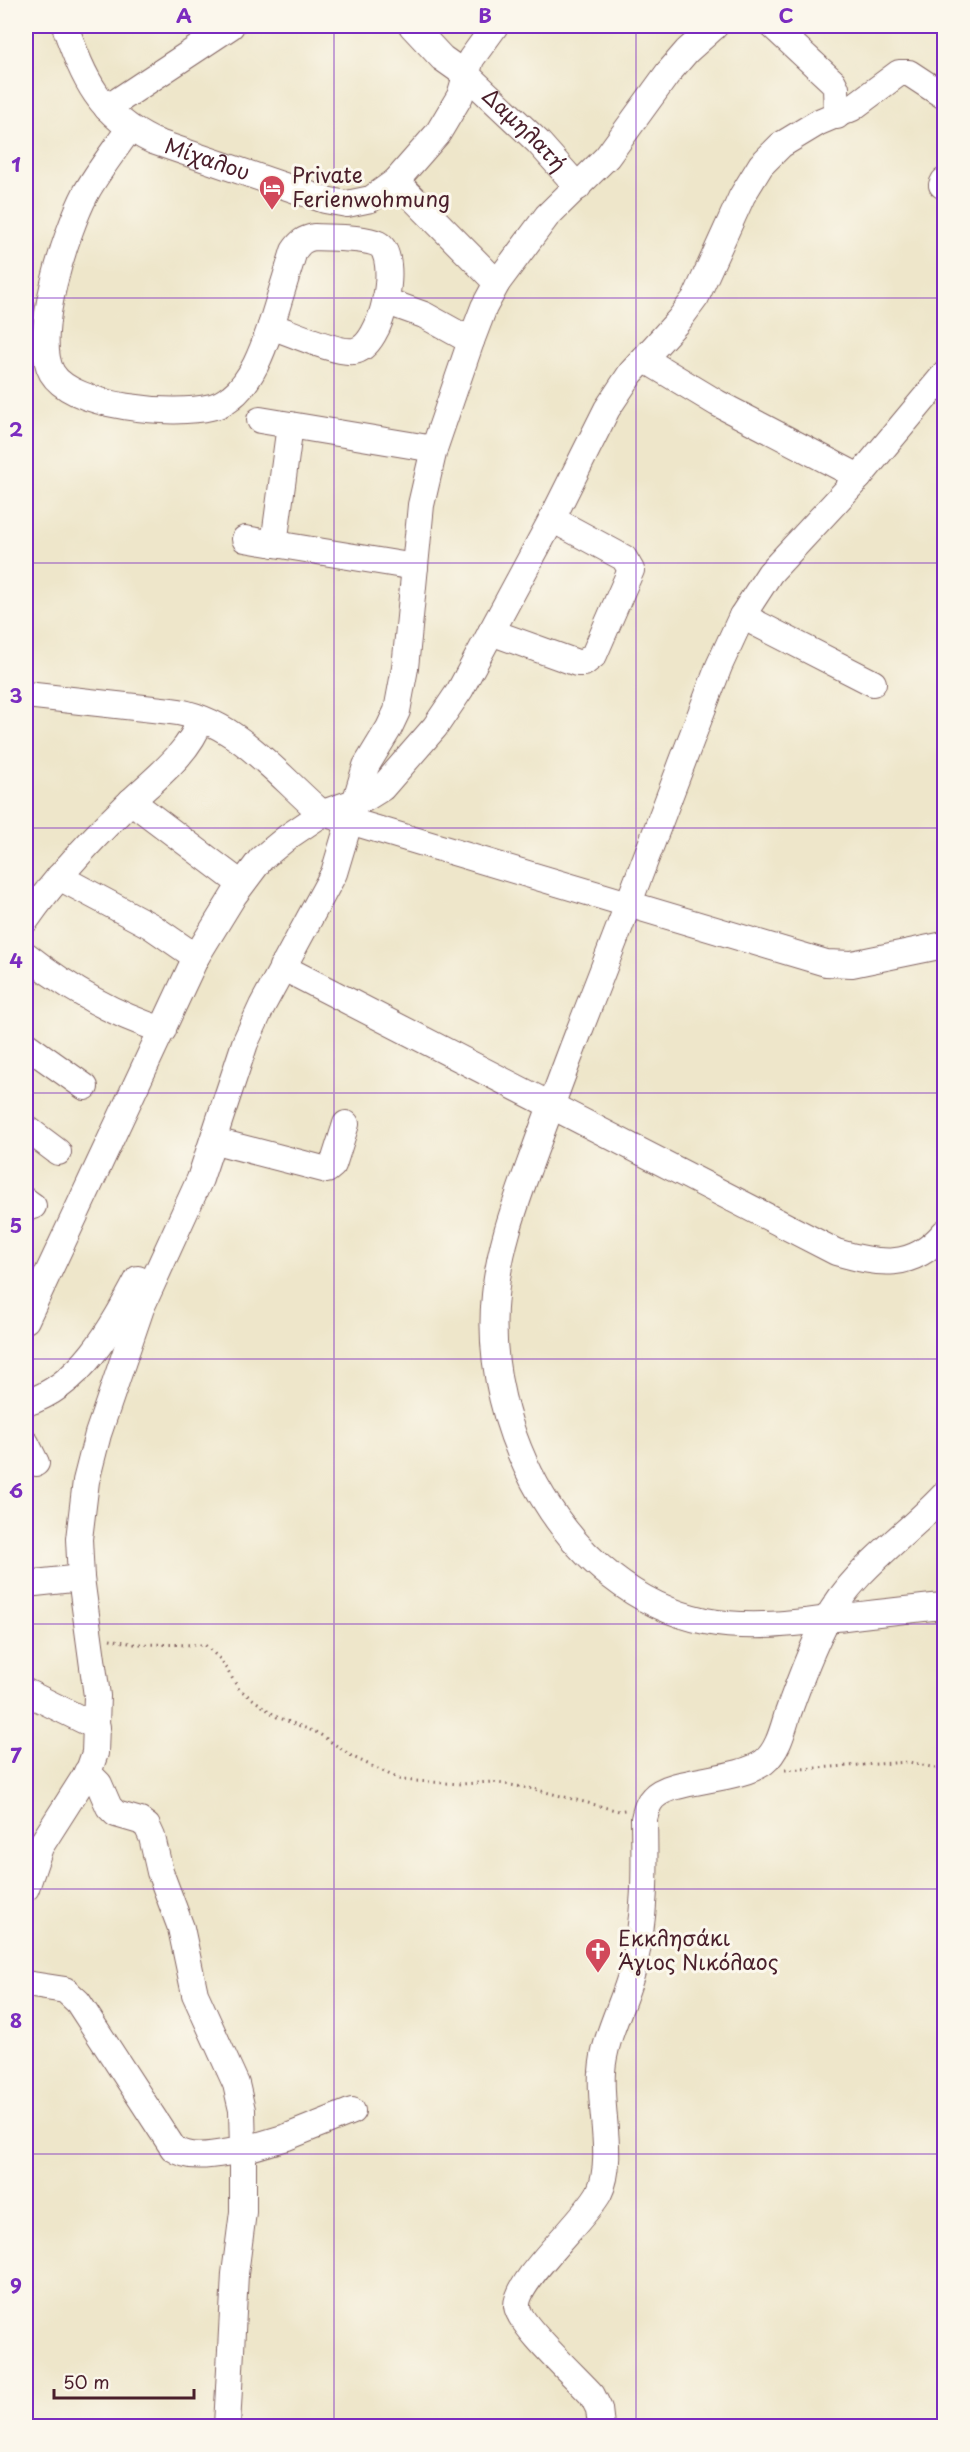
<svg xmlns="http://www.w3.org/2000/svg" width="970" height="2452" font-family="'Playpen Sans',sans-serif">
<rect width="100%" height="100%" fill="#fbf7ec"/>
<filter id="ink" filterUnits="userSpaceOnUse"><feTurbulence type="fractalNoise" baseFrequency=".0167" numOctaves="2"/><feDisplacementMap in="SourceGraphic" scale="12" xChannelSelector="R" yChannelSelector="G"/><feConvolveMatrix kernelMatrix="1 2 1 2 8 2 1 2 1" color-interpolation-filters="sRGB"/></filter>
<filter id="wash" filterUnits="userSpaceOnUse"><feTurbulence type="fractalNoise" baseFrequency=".008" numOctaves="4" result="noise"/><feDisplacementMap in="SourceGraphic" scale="24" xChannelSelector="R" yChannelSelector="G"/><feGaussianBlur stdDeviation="1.35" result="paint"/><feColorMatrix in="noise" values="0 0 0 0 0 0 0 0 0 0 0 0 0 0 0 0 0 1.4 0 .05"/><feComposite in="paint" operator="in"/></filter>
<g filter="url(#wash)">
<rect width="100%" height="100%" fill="#eee6ca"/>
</g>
<g filter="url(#ink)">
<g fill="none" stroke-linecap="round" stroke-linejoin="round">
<g stroke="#836563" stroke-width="28">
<g id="minor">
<path id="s1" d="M65,26c19,53 34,89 88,115l172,59 22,4 24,-5 25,-18 42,-48 22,-37 11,-37 24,-33"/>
<polyline points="412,26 442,58 466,75"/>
<polyline points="773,26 833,82 836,88 837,116"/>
<path id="s2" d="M468,76l70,66 40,45"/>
<polyline points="107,108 231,26"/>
<path d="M129,129c-14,21 -31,42 -43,64 -19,36 -55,144 -34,180 21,35 123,43 159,34 7,-1 15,-6 20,-10 21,-16 32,-48 40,-71"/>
<polyline points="396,181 497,283"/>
<polyline points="942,185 944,181"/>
<path d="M314,237c17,1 50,0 64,7 23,12 5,103 -24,107 -16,3 -65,-19 -83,-25l23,-75c6,-9 10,-12 20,-14z"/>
<polyline points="385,301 424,315 471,341"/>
<polyline points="644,359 717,403 859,477"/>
<path d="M944,375l-85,102 -89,96 -28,43 -23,50c-47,123 -93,246 -141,368 -17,44 -33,88 -49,132 -15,42 -30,83 -34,129 -14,133 71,297 210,326 47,9 94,2 140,-4 33,-4 66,-8 99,-11"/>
<polyline points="260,420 434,449"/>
<polyline points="245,539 415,567"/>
<polyline points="274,544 290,425"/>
<polyline points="742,616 873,683"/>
<polyline points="491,632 577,663 584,663 594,655 631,570 624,558 552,519"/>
<path d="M26,695l145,16c61,7 103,60 146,98l6,4 503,150 26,1 92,-19"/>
<polyline points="131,801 241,884"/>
<polyline points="59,877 151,926 196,957"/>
<path d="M26,920c28,-40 62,-77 97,-111 28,-28 65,-53 78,-90"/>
<path d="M26,955c42,33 85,59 137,75"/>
<path d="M282,967l554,285c42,12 76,19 108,-19"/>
<polyline points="26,1045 85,1087"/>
<polyline points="26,1128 58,1152"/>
<polyline points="215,1141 327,1170 333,1165 346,1124"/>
<polyline points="26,1201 33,1206"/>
<polyline points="26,1320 196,957 234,895 261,859 289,836 323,813 366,798 382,788 435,727 460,690 552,519 607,409 631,373 679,320 696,297 742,196 761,165 781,145 819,122 852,108 899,73 909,73 944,96"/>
<path d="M26,1403c56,-18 86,-75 112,-124"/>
<polyline points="26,1443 36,1463"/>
<polyline points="26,1584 81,1578"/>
<polyline points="26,1692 97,1727"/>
<polyline points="87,1772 99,1784 109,1807 116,1814 140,1821 147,1826 152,1837 160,1872 181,1928 195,1994 236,2084 242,2110 243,2150 287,2137 352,2111"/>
<polyline points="26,1888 40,1847 89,1770 95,1753 97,1696 81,1578 79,1539 86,1481 98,1434 141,1308 200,1179 245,1043 262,1006 334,873 366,766 389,728 397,711 405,668 421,505 434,449 471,341 484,307 497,283 547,216 607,157 668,73 687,51 715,26"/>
<path d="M26,1984l39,6 13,12 95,146c20,14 46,5 70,2v62l-8,62 -8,152"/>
<path d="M601,2426l-2,-17 -7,-14c-15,-17 -74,-71 -75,-89 -1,-26 67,-85 82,-113 16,-32 0,-85 3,-121 2,-36 23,-70 31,-104 13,-51 12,-97 11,-149 2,-8 3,-15 9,-21 18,-20 84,-16 111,-36 14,-11 19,-33 24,-49 11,-31 23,-63 38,-92 27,-52 80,-85 118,-126"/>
</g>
</g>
<g stroke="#836563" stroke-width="3" stroke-dasharray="1.5 4.5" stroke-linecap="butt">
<polyline points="110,1639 134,1644 205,1645 220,1659 239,1689 277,1717 318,1733 353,1757 401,1780 461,1784 492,1782 534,1789 619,1811 625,1810"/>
<polyline points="785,1770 909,1762 944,1770"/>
</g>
<use href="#minor" stroke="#fff" stroke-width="26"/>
</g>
</g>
<path fill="none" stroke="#7b2cbf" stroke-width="1.5" stroke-opacity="0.55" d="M334,26v2400M636,26v2400M26,298h918M26,563h918M26,828h918M26,1093h918M26,1359h918M26,1624h918M26,1889h918M26,2154h918"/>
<defs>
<g id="hotel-pin" transform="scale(1.35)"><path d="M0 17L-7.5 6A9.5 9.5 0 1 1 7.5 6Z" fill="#d1495b" stroke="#fbf7ec"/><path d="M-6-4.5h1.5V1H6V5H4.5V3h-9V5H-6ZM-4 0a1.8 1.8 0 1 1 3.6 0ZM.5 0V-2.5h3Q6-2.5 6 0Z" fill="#fff"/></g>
<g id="church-pin" transform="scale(1.35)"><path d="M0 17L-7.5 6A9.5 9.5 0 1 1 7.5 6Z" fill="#d1495b" stroke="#fbf7ec"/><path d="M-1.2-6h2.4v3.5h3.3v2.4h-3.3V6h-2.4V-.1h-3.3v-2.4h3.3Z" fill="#fff"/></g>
</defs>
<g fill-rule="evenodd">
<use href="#hotel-pin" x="272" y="188"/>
<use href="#church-pin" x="598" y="1951"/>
</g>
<g text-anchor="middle" stroke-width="6" stroke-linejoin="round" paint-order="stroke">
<g font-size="21" fill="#4a1f2b" stroke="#fbf7ec">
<text dy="7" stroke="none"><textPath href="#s2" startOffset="78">Δαμηλατή</textPath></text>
<text dy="7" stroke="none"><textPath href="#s1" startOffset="207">Μίχαλου</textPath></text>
</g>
<g font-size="21" fill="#4a1f2b" stroke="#fbf7ec" text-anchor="start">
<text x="292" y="183">Private<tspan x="292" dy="24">Ferienwohmung</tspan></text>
<text x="618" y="1946">Εκκλησάκι<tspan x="618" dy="24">Άγιος Νικόλαος</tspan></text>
</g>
</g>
<rect width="970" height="2452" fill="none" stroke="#fbf7ec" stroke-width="66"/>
<path d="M54 2389v9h140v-9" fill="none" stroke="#4a1f2b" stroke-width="3"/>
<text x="63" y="2389" font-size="18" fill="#4a1f2b" stroke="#fbf7ec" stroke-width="4.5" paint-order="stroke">50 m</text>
<rect x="33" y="33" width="904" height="2386" fill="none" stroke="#7b2cbf" stroke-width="2"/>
<g font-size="20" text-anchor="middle" font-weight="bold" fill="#7b2cbf">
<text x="184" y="23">A</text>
<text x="485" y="23">B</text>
<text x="786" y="23">C</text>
<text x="16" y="172">1</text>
<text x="16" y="437">2</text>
<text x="16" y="703">3</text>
<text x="16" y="968">4</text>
<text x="16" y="1233">5</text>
<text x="16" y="1498">6</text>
<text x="16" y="1763">7</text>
<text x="16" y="2028">8</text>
<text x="16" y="2293">9</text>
</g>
</svg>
